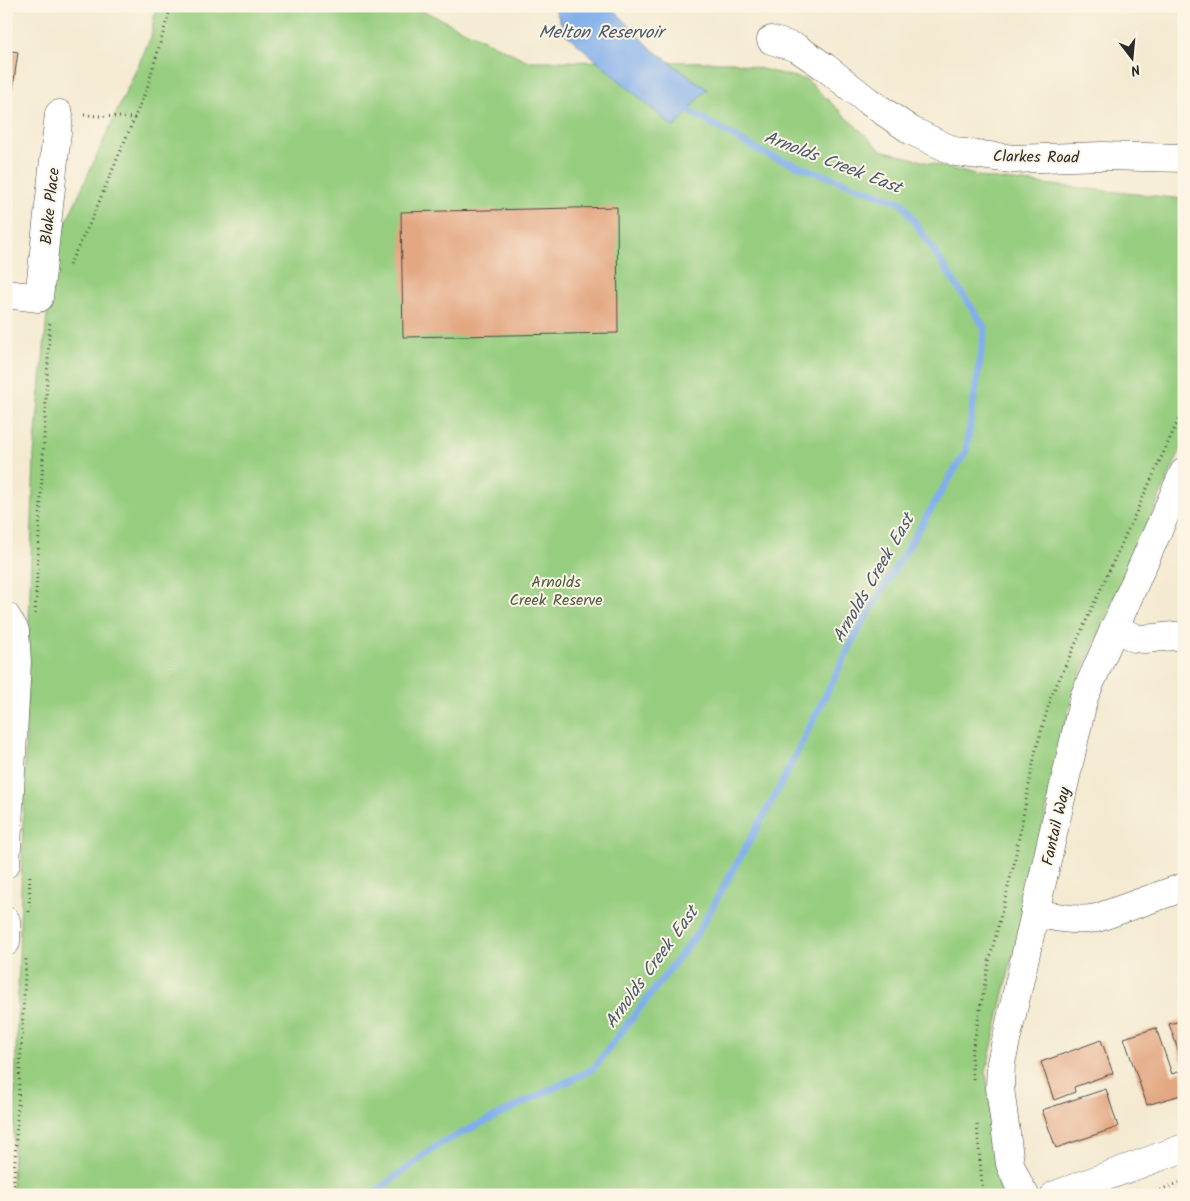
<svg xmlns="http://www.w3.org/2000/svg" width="1190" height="1201" font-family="Kalam,sans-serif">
<rect width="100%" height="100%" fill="#fcf5e5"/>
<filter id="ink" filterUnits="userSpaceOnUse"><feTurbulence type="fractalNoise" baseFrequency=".02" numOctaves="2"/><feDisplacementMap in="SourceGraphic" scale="10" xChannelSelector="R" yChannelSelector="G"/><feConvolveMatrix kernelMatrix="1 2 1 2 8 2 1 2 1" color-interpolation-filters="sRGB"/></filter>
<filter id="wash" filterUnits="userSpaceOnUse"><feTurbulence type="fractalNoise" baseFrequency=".0096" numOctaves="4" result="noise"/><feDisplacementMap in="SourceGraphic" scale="20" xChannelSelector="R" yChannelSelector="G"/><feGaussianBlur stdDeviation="1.12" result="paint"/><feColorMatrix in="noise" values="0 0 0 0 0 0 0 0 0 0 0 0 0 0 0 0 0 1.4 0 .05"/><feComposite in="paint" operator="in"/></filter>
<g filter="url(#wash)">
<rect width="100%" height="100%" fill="#f4ead1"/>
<polygon fill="#96cd7f" stroke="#607c55" points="156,6 413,6 528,61 733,62 807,80 881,150 986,178 1184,199 1184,442 1073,692 986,1072 1001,1195 10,1195 12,1192 34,455 53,251 151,37"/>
<polygon fill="#81afeb" stroke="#566d8b" points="554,6 610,6 653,50 707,89 674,128 565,33"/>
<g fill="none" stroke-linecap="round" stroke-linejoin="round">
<polyline stroke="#81afeb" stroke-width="7" points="371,1195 441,1143 593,1069 697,934 778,790 860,627 966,451 985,328 902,203 765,154 682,107"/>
</g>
<g id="blocks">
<g fill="#e3a782">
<polygon points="6,50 18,52 12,95 6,94"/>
<polygon points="6,100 12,101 7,125 6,125"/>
<polygon points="617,207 618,333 403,337 401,212"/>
<polygon points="1184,1020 1184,1064 1183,1064 1169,1024"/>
<polygon points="1156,1028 1172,1074 1181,1071 1184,1081 1184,1094 1147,1105 1124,1038"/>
<polygon points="1101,1040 1113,1073 1074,1087 1075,1092 1054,1100 1041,1062"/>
<polygon points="1106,1089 1118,1127 1056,1148 1042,1110"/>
</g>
</g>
</g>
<g filter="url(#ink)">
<use href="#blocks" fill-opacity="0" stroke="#494844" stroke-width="1"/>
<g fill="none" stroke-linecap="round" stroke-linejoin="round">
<g stroke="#494844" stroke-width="29">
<g id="minor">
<polyline points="771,40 797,48 825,67 868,101 912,131 956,152 1013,159 1102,156 1184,158"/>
<polyline points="6,294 39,298 59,114"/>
<polyline points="6,616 15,631 17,662 6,864"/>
<polyline points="1114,628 1135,638 1144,639 1184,635"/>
<path d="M1035,913c21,4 40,9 62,5l87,-31"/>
<polyline points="6,921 6,942"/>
<polyline points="1025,1195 1019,1185 1010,1164 1000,1088 1001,1063 1084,697 1184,472"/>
<polyline points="1055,1195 1184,1148"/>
</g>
</g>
<g stroke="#494844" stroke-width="3" stroke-dasharray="1 4" stroke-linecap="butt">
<polyline points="84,115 135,118"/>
<polyline points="69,265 91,221 147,88 171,6"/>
<polyline points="35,614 50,321"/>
<polyline points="29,912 30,873"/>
<polyline points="973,1079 971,1057 989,962 1014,864 1035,753 1051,697 1184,408"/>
<polyline points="977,1125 983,1195"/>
<polyline points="13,1195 26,958"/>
<polyline points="1146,1195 1184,1181"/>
</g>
<use href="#minor" stroke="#fff" stroke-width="28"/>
</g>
</g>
<g text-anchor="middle" stroke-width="4" stroke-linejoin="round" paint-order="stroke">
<g font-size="16" fill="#2b2b2b" stroke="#fcf5e5">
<text transform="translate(1036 156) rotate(1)" y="6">Clarkes Road</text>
<text transform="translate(49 206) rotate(-84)" y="6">Blake Place</text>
<text transform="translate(1055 826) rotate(-77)" y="6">Fantail Way</text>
</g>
<g font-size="16" fill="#4b5c44" stroke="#fcf5e5">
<text x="556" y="587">Arnolds<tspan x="556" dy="18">Creek Reserve</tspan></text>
</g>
<g font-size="18" font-style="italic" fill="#49596e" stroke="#fcf5e5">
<text x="601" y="38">Melton Reservoir</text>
<text transform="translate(833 162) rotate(21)" y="6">Arnolds Creek East</text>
<text transform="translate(873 578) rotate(-60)" y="6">Arnolds Creek East</text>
<text transform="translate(651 967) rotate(-54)" y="6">Arnolds Creek East</text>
</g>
</g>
<rect width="1190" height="1201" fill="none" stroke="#fcf5e5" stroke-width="25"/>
<g transform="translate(1132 58) rotate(164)" stroke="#fcf5e5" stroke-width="4" paint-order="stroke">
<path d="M0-4L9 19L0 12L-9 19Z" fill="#2b2b2b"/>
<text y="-8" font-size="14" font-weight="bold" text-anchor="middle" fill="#2b2b2b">N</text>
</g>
</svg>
